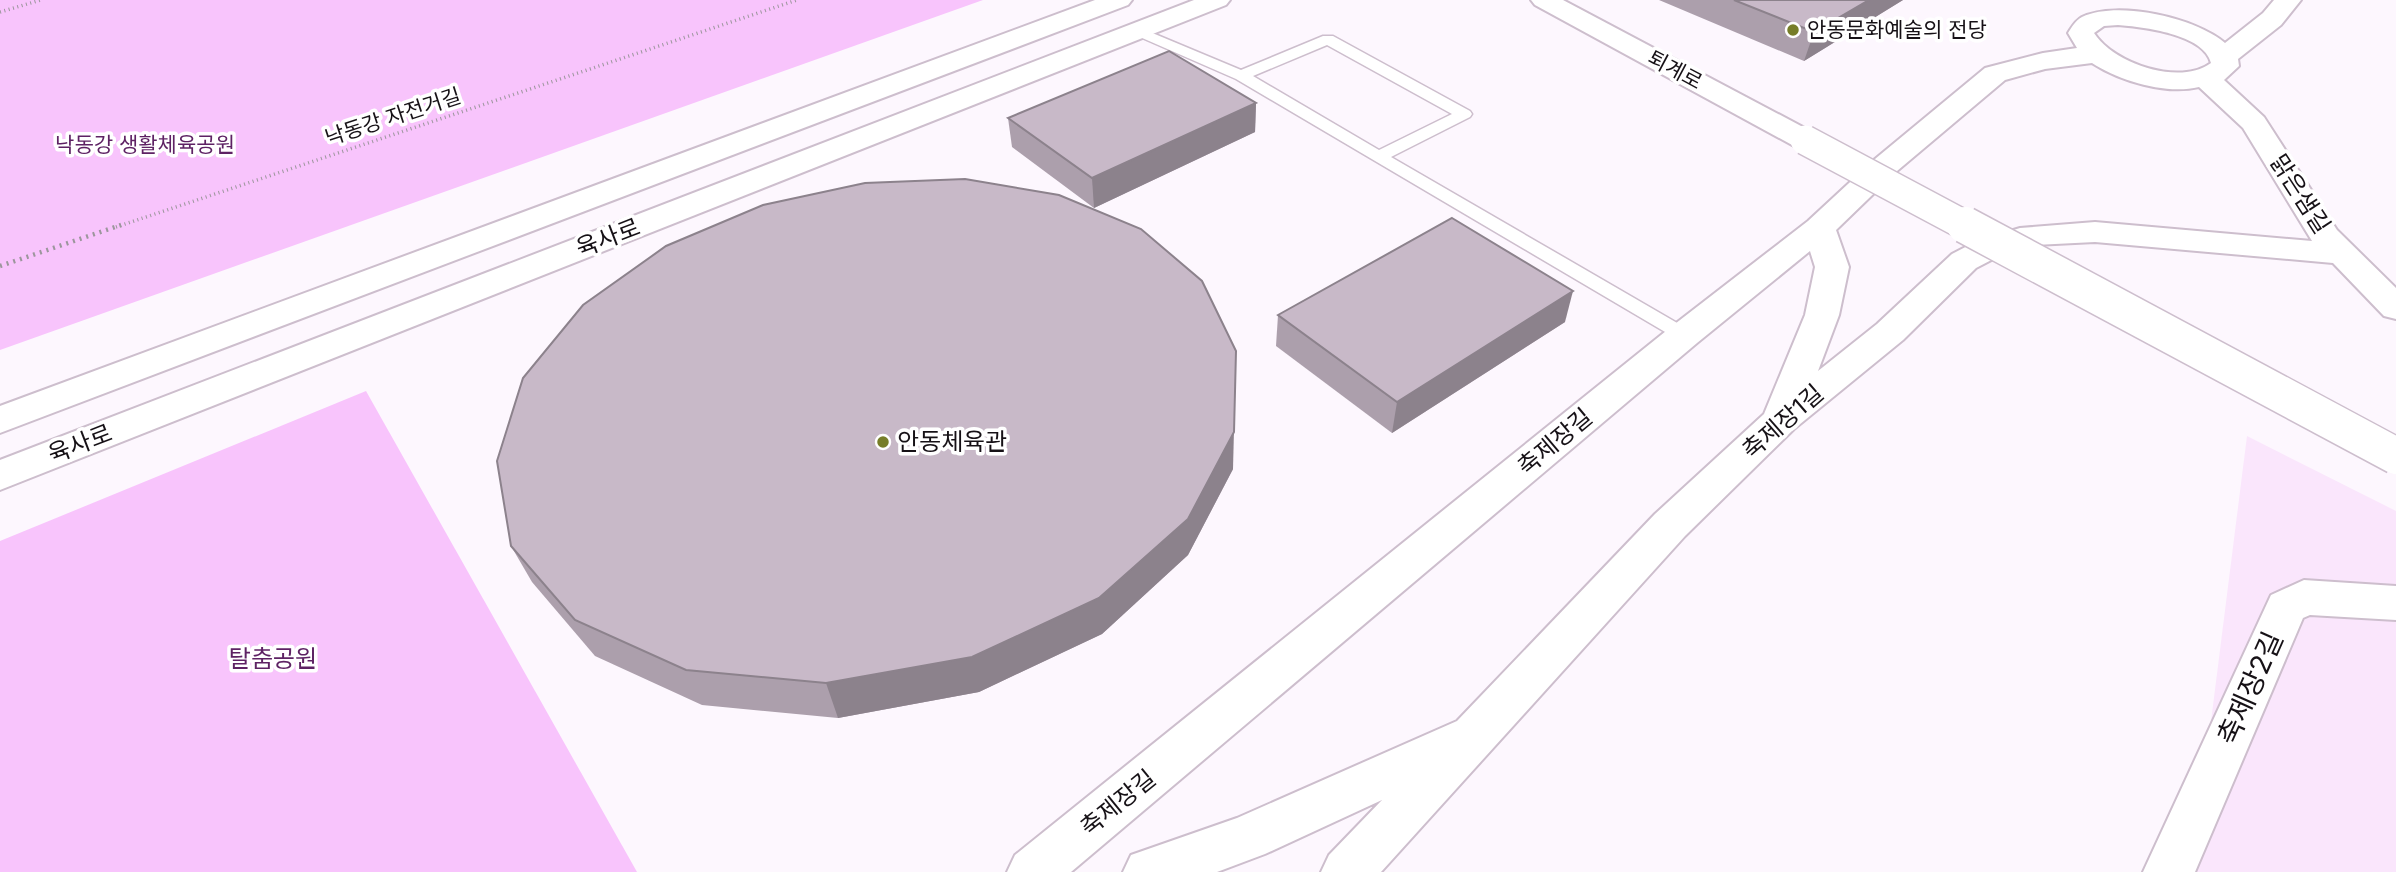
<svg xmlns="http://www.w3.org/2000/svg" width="2396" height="872" font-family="Inter,'Noto Sans KR',sans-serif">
<rect width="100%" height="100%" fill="#fdf7fe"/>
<polygon fill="#fae6fc" points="2247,436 2396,511 2396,872 2192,872"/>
<g fill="#f8c4fc">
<polygon points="0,0 983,0 0,350"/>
<polygon points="366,391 637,872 0,872 0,541"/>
</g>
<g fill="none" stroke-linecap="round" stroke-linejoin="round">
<g stroke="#cdbecd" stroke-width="3">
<path id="service" d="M1138,27l103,43 82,-34h10l137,75 2,3 -2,3 -79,40 300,174 3,4 -3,4h-14l-441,-260 -103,-45 -2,-3 2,-3zM1327,45l125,69 -73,36 -126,-74z"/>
</g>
<g stroke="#cdbecd" stroke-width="4">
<g id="minor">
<path d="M2274,0h27l-20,25 -43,34 1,7 -15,14 40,37 73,113 59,58v31l-12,-3 -51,-53 -238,-21 -60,3 -34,10 -25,13 -73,72 -109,89 -109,107 -304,336h-60l8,-17 53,-55 -117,54 -48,18h-94l8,-17 106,-37 220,-97 198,-207 109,-100 41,-99 10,-48 -5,-16 -113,92 -626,529h-64l8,-17 656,-528 137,-106 67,-62 110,-91 58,-15 34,-5 -9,-15c4,-6 7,-12 14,-16 36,-17 114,1 143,26l38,-30zM2118,25c25,2 86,9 93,38 -31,23 -97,1 -117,-30l10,-7zM2092,63c28,18 74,32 107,24l44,41 69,113 -217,-19 -75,6 -43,13 -25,13 -75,70 -59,47 21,-56 10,-48 -13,-37 61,-59 108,-91 40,-11z"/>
<polygon points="2304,580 2396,586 2396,620 2310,615 2303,618 2195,872 2143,872 2271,595"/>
</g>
</g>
<g stroke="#cdbecd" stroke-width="4">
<g id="tertiary">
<polygon points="1095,0 1132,0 1128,5 0,433 0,406"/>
<polygon points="1194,0 1230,0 1226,5 0,490 0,460"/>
<polygon points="1531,0 1563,0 1816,134 1820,140 1816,146 1805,149 1794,146 1535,5"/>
</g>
</g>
<g stroke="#9c969c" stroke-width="3.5" stroke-dasharray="1 3.5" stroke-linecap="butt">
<polyline points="0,12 41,0"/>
<polyline points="116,227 797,0"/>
</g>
<polyline stroke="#9c969c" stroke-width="4.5" stroke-dasharray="2 5" stroke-linecap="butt" points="0,266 121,225"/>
<use href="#service" fill="#fff" fill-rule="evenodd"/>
<use href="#minor" fill="#fff" fill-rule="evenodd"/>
<use href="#tertiary" fill="#fff" fill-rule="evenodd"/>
<g stroke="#cdbecd" stroke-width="32" stroke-linecap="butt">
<polyline id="tertiary-bridge-far1" points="1805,140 1968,227"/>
</g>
<g stroke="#cdbecd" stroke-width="39" stroke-linecap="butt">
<polyline id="tertiary-bridge" points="1965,225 2396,456"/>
</g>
<use href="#tertiary-bridge-far1" stroke="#fff" stroke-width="29"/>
<use href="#tertiary-bridge" stroke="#fff" stroke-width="36"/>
</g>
<g fill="#ac9fac">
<polygon points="1659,0 1903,0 1804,61"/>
<polygon points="1256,103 1255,132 1094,208 1012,147 1008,118"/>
<polygon points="1278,315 1565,322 1392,433 1276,346"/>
<polygon points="1233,469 1188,555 1102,634 979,692 838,718 702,705 595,656 532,582 511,546"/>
</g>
<g fill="#8c828c">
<polygon points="1869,0 1903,0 1804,61 1814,32"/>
<polygon points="1256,103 1255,132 1094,208 1092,178"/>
<polygon points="1573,291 1565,322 1392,433 1397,402"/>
<polygon points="1236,351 1233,469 1188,555 1102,634 979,692 838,718 826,683"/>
</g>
<g fill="#c8b9c8" stroke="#8c828c" stroke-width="2">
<polygon points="1734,0 1869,0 1814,32"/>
<polygon points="1169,51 1256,103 1092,178 1008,118"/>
<polygon points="965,179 1059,195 1141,229 1202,281 1236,351 1234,432 1188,519 1099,598 972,657 826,683 686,670 575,620 511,546 497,461 523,378 583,305 666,246 763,205 865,183"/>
<polygon points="1452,218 1573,291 1397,402 1278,315"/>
</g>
<g fill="#767d28" stroke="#fff" stroke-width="2.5">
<circle cx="1793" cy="30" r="7"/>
<circle cx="883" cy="442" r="7"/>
</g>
<g text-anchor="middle" stroke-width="7" stroke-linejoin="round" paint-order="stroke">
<g font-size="21" fill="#161116" stroke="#fff" text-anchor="start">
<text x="1807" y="37">안동문화예술의 전당</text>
</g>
<g font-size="21" fill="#161116" stroke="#fff">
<text transform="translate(1675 70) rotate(28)" y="7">퇴계로</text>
<text transform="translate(393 117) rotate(-18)" y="7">낙동강 자전거길</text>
</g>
<g font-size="21" fill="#5e2264" stroke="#fff">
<text x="145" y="152">낙동강 생활체육공원</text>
</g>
<g font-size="24" fill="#161116" stroke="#fff">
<text transform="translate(2300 194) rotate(57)" y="8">맑은샘길</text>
<text transform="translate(608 238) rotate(-21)" y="8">육사로</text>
<text transform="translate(1783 422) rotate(-41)" y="8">축제장1길</text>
<text transform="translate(1555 442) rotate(-40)" y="8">축제장길</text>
<text transform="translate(80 444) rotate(-21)" y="8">육사로</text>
<text transform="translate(1118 803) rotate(-39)" y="8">축제장길</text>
</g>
<g font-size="24" fill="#161116" stroke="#fff" text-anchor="start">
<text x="897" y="450">안동체육관</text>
</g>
<g font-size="24" fill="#5e2264" stroke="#fff">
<text x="273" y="667">탈춤공원</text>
</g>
<g font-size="28" fill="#161116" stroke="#fff">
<text transform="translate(2250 688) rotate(-66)" y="10">축제장2길</text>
</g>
</g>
</svg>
